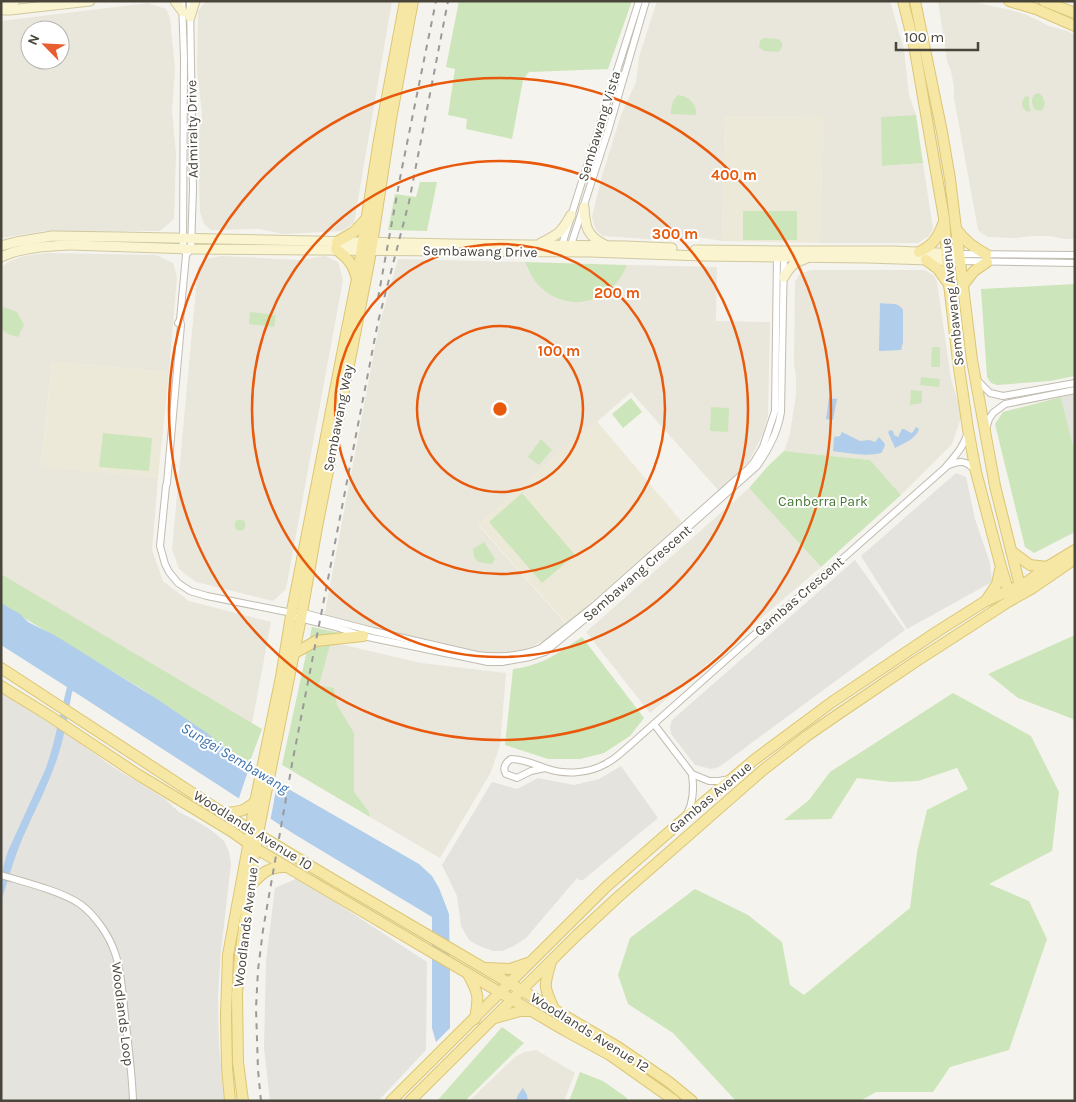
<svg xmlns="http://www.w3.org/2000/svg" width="1076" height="1102" font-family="Karla,sans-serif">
<rect width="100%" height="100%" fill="#f5f3ed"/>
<g fill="#e9e6db" fill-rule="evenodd">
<polygon points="206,1 392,1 354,223 342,231 284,234 259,229 211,230 204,224 200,212 198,139 202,114 197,69 198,11"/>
<polygon points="657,1 890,1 904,50 909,95 916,115 881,118 883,166 923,163 933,229 929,236 918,243 820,243 823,117 725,116 722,241 698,237 661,240 603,236 596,230 592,217 602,176 621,115 636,82 639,57"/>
<polygon points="938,1 970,1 1010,10 1027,15 1049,26 1067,31 1075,35 1075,239 1065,239 1050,236 1032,236 1015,238 988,237 984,235 978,230 954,98 954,87 951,71 947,61"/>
<path d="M148,3l18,6 4,9 5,51 -3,42 4,42 -2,66 -14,12h-115l-44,7v-217zM30,30h30v30h-30z"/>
<polygon points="46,253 156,255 173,263 177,277 169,372 52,362 41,466 158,478 152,550 163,581 189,601 271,622 248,745 1,587 1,267 10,261 24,256"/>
<polygon points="222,256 300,260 325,256 338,262 343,280 286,589 273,601 196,582 179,569 172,549 198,267 206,259"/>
<polygon points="398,259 525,262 528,271 543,290 554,297 565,301 574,302 586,301 599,297 623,273 627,265 717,267 716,321 770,322 768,415 763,434 749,461 719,491 631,392 479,526 567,625 552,637 517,653 489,656 324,618 379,326"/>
<polygon points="811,270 924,270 930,273 934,276 937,282 951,379 962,415 952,444 901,495 870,460 784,451 790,434 796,394 796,377 794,363 795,281 800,274"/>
<polygon points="749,488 821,567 650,713 586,632"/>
<polygon points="331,642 421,663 506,673 500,745 491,772 440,858 370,817 369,812 354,792 354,733 336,705 334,688 319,685"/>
<polygon points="536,1050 575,1073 564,1101 469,1101 515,1057 524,1052"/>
</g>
<g fill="#e5e3de">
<polygon points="1075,394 1075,453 1061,397"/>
<polygon points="956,473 966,477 975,519 990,563 992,582 907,629 861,556"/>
<polygon points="855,560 905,630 719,767 711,769 695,765 671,734 670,727 672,720"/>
<polygon points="1,692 77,741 110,765 165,799 179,812 193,819 211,830 224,841 229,852 231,864 221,951 218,996 219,1046 224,1101 1,1101"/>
<polygon points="621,766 658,818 583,880 579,880 577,878 526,938 514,946 502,951 493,951 477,945 469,940 461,926 457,896 442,865 492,782 517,789 538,778 574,785 599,779"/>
<polygon points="298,878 427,962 426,1050 378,1101 270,1101 264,1048 266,961 275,888"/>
</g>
<g fill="#ede9d8">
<polygon points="725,116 823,117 820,243 722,241"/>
<polygon points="52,362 169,372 158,478 41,467"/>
<polygon points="596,420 682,522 567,624 478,524"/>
</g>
<g fill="#cde5ba">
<polygon points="459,1 632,1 608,69 529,72 523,80 512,139 466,129 467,119 448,115 455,69 446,67"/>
<polygon points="764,38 779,39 782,43 782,47 779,52 764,51 759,47 760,41"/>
<path d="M1039,93c6,5 8,13 2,18l-6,-1c-4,-6 -5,-16 4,-17z"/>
<path d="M678,95c10,1 19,9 18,20l-25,-1c0,-7 1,-14 7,-19z"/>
<path d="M1026,96l3,1v9l2,5 -3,1c-7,-3 -8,-11 -2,-16z"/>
<polygon points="916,115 923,163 882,166 881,117"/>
<polygon points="420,182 437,182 427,231 388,230 395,194 416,197"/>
<rect x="743" y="211" width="54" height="29"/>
<path d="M525,262l102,3c-21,51 -84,49 -102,-3z"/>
<polygon points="1075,284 1075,376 1050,381 997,385 991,383 987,377 981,289"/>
<polygon points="4,307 17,312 24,325 18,337 8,334 1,329 1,310"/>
<polygon points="250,312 276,315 274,327 249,324"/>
<polygon points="932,347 940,347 940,367 931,367"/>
<polygon points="921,377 940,379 939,387 920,385"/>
<polygon points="911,390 922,391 922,403 910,405"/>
<polygon points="1061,397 1075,453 1075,532 1034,553 1025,547 995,424 1003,412"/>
<polygon points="631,398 642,412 623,428 612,414"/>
<polygon points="711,407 729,408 728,432 710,431"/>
<polygon points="103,433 152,438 149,471 99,467"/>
<polygon points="541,439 552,450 539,465 528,457"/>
<polygon points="784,451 870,460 901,495 821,567 749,488 769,465"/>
<polygon points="522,493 575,555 542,583 489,522"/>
<circle cx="240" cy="525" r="5.5"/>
<polygon points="484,542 495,559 492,564 478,562 474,557 473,549"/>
<polygon points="1,574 262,729 249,764 142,689 1,604"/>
<polygon points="312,627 349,635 331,642 319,685 334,688 337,705 354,733 354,792 369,812 370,817 282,765"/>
<polygon points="1075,635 1075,724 1073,719 1018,698 988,674"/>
<path d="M582,637l62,81 -14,18 -26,17 -24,6h-32l-43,-14 8,-76c31,-4 45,-16 69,-32z"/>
<polygon points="953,693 1031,736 1059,792 1052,851 989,884 1029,901 1047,939 1009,1050 950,1067 933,1092 876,1092 860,1101 736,1101 673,1033 628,1004 618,975 630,938 695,889 748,915 782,942 790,985 804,995 910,908 917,852 927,810 968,789 957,768 918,781 891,782 857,778 831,819 784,820 809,800 830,772"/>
<polygon points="502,1027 524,1043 465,1101 437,1101"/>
<polygon points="580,1072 603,1081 627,1098 627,1101 569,1101"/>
</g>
<g fill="#b0cdeb">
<path d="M880,303c9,2 18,-2 23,7v32l-2,8 -22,1z"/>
<polygon points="829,398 837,399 833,420 826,419"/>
<path d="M916,427l3,2c-3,10 -15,14 -24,19l-7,-16 2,-2 3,1 1,4 4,2 4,-8h2l7,4 2,-1z"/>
<path d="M842,432l18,9 9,-1 6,2 4,-5 6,7 -1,4 -3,5c-15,4 -33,0 -48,-2l1,-14 6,-1z"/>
<path d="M1,603l19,11 8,8 28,14 101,63 50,34 24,20 61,38 127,73 13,12 7,12 10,26 1,60v54l-14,14 -4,-14v-111l-138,-83 -221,-143 -1,1c-4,21 -7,43 -14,64 -9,28 -23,54 -35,81 -9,21 -15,43 -22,65 0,-21 0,-31 7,-51l38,-83 6,-19 15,-62 -66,-42z"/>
<polygon points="523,1088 527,1095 528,1101 516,1101 518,1095"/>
</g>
<polygon fill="#f5f3ed" points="251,762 278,779 270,822 238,801"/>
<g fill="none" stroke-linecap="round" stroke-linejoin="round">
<g stroke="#c0bcb0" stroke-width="8">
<g id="minor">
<polyline points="182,1 184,58 183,248 185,252"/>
<polyline points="561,248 639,1"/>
<polyline points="570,248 609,128 646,1"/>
<polyline points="959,254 1075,255"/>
<polyline points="960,261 1075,263"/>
<path d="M180,320l1,5 -14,158 -1,3 -6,60 5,18 4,8 9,11 12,8 17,5 80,16 4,4 45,11 27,9 125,26h14l28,-5 15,-5 46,-38 166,-148c12,-17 21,-34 24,-54l3,-157"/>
<polyline points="178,323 180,320 186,255 191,249 193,189 190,1"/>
<polyline points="977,380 990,393 1003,396 1075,383"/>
<polyline points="986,429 989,419 993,413 1005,404 1075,390"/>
<path d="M947,466c12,-6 20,-6 28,5"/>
<path d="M300,612l73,19 104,24c21,3 45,1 64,-7l53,-42 154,-137 6,-7 9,-15 12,-36 2,-157"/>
<polyline points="654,724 692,774 709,781 719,781 730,779"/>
<path d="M545,768l-14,3 -14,7 -11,-4c-4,-6 0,-12 5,-15 12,0 23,5 34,9 19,7 44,6 62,-5 8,-4 15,-11 22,-17l126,-112 51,-43 139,-123c9,-11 18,-20 22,-33"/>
<path d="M687,814c7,-13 7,-26 5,-40"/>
<path d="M1,875c23,7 60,16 79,29 15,11 29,31 35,49 6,17 7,35 9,53 3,31 8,63 9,95"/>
</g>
</g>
<g stroke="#d0c9a1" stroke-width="11">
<g id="secondary">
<polyline points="175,1 183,12"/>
<polyline points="1,2 15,1"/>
<polyline points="1,10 10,10 90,1"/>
<polyline points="190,17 195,1"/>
<path d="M584,207c1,20 3,29 21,38"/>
<path d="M541,243c18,-9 20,-10 30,-28"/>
<polyline points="1,246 16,242 52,236 122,237 452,244 626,246 672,248"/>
<polyline points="695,250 777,251 894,251 959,254"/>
<path d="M1,257c21,-10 47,-11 70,-12l120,4 399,3 113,4 164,2 93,3"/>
<path d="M784,277c5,-9 10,-15 21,-18"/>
</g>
</g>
<g stroke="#dbc675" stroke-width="12">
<g id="primary">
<polyline points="903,1 914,45 944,218 949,284 958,361 968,429 976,472 1001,567 1010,596"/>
<polyline points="915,1 942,132 950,179 972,360 995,486 1021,590"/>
<polyline points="1009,1 1036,9 1075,26"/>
<polyline points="1044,1 1075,13"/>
<path d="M957,230c8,11 17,18 29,24"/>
<polyline points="337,242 354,232 367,218"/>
<path d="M336,249c11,9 16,13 20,27"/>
<path d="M919,252c13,-6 19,-14 24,-28"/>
<polyline points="926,260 938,269 948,283"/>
<polyline points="963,285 974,271 987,262"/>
<polyline points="1011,551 1030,565 1047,567"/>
<polyline points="987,599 997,584 1000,570"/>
<polyline points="293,654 316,641 363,636"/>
<polyline points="1,668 223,813 327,876 618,1047 669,1082 692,1101"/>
<polyline points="1,686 48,715 137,774 231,831 255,848 564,1030 610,1055 675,1101"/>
<path d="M223,813c16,-1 21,-1 33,-12"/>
<path d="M250,886c12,-13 19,-20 37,-19"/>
<path d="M551,962c-8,26 -7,25 4,49"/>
<polyline points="486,968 510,969 528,963"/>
<path d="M468,974c11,20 11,22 7,45"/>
<polyline points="495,1018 520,1011 532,1011"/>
<polyline points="230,1101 227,1067 226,1015 228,955 251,830 253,812 281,677 291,616 346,334 357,279 379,140 405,1"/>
<polyline points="243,1101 238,1062 237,995 240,956 255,848 301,618 317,527 357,324 370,257 391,119 413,1"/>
<polyline points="391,1101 606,887 685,818 754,760 832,702 938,631 984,602 1027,582 1047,567 1075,550"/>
<polyline points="410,1101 576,936 618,897 763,770 808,735 840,713 915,662 1008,602 1031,589 1075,559"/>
</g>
</g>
<use href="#minor" stroke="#fff" stroke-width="6"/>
<use href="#secondary" stroke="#faf4d1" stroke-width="9"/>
<use href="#primary" stroke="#f6e7a5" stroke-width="10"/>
<g stroke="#9a9a9a" stroke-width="2" stroke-dasharray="6 6" stroke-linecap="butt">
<polyline points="378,298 401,173 436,1"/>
<polyline points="261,1101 258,1070 256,1008 258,970 263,930 292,764 378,322 409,202 448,1"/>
</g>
</g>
<g fill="none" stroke="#e8590c" stroke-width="2.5">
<circle cx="500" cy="409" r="83"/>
<circle cx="500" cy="409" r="165"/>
<circle cx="500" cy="409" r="248"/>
<circle cx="500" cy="409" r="331"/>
</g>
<g text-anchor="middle" stroke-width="4" stroke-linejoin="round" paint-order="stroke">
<g font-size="14" fill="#49453b" stroke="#fff">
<text transform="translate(599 126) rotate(-73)" y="5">Sembawang Vista</text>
<text transform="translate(192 129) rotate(-91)" y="5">Admiralty Drive</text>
<text transform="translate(480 251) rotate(1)" y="5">Sembawang Drive</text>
<text transform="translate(952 302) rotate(-96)" y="5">Sembawang Avenue</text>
<text transform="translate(338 418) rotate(-79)" y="5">Sembawang Way</text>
<text transform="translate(637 573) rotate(-41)" y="5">Sembawang Crescent</text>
<text transform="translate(799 596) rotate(-41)" y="5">Gambas Crescent</text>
<text transform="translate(710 797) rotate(-40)" y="5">Gambas Avenue</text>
<text transform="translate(253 830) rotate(32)" y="5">Woodlands Avenue 10</text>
<text transform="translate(246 922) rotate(-83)" y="5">Woodlands Avenue 7</text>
<text transform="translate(123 1014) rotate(83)" y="5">Woodlands Loop</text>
<text transform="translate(590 1032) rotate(32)" y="5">Woodlands Avenue 12</text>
</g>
<g font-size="14" fill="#457732" stroke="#fff">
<text x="823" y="506">Canberra Park</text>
</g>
<g font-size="15" font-style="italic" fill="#3c73ad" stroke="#fff">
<text transform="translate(235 758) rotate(31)" y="5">Sungei Sembawang</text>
</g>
</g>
<circle cx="500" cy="409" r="8" fill="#e8590c" stroke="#fff" stroke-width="2.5"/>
<g font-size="15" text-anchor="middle" font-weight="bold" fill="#e8590c" stroke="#fff" stroke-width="4" stroke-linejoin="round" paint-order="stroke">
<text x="734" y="180">400 m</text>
<text x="675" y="239">300 m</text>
<text x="617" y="298">200 m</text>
<text x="559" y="356">100 m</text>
</g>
<rect width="1076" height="1102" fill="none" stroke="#49453b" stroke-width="5"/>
<g transform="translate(45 45) rotate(294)"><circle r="24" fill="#ffffff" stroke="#b6b5b1"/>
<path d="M0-4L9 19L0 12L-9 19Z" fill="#e85e31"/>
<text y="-8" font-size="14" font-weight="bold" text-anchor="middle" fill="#49453b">N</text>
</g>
<path d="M896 42v8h82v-8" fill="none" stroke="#49453b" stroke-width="2.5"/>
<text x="904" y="42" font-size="15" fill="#49453b" stroke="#ffffff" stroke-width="4" paint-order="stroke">100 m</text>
</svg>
